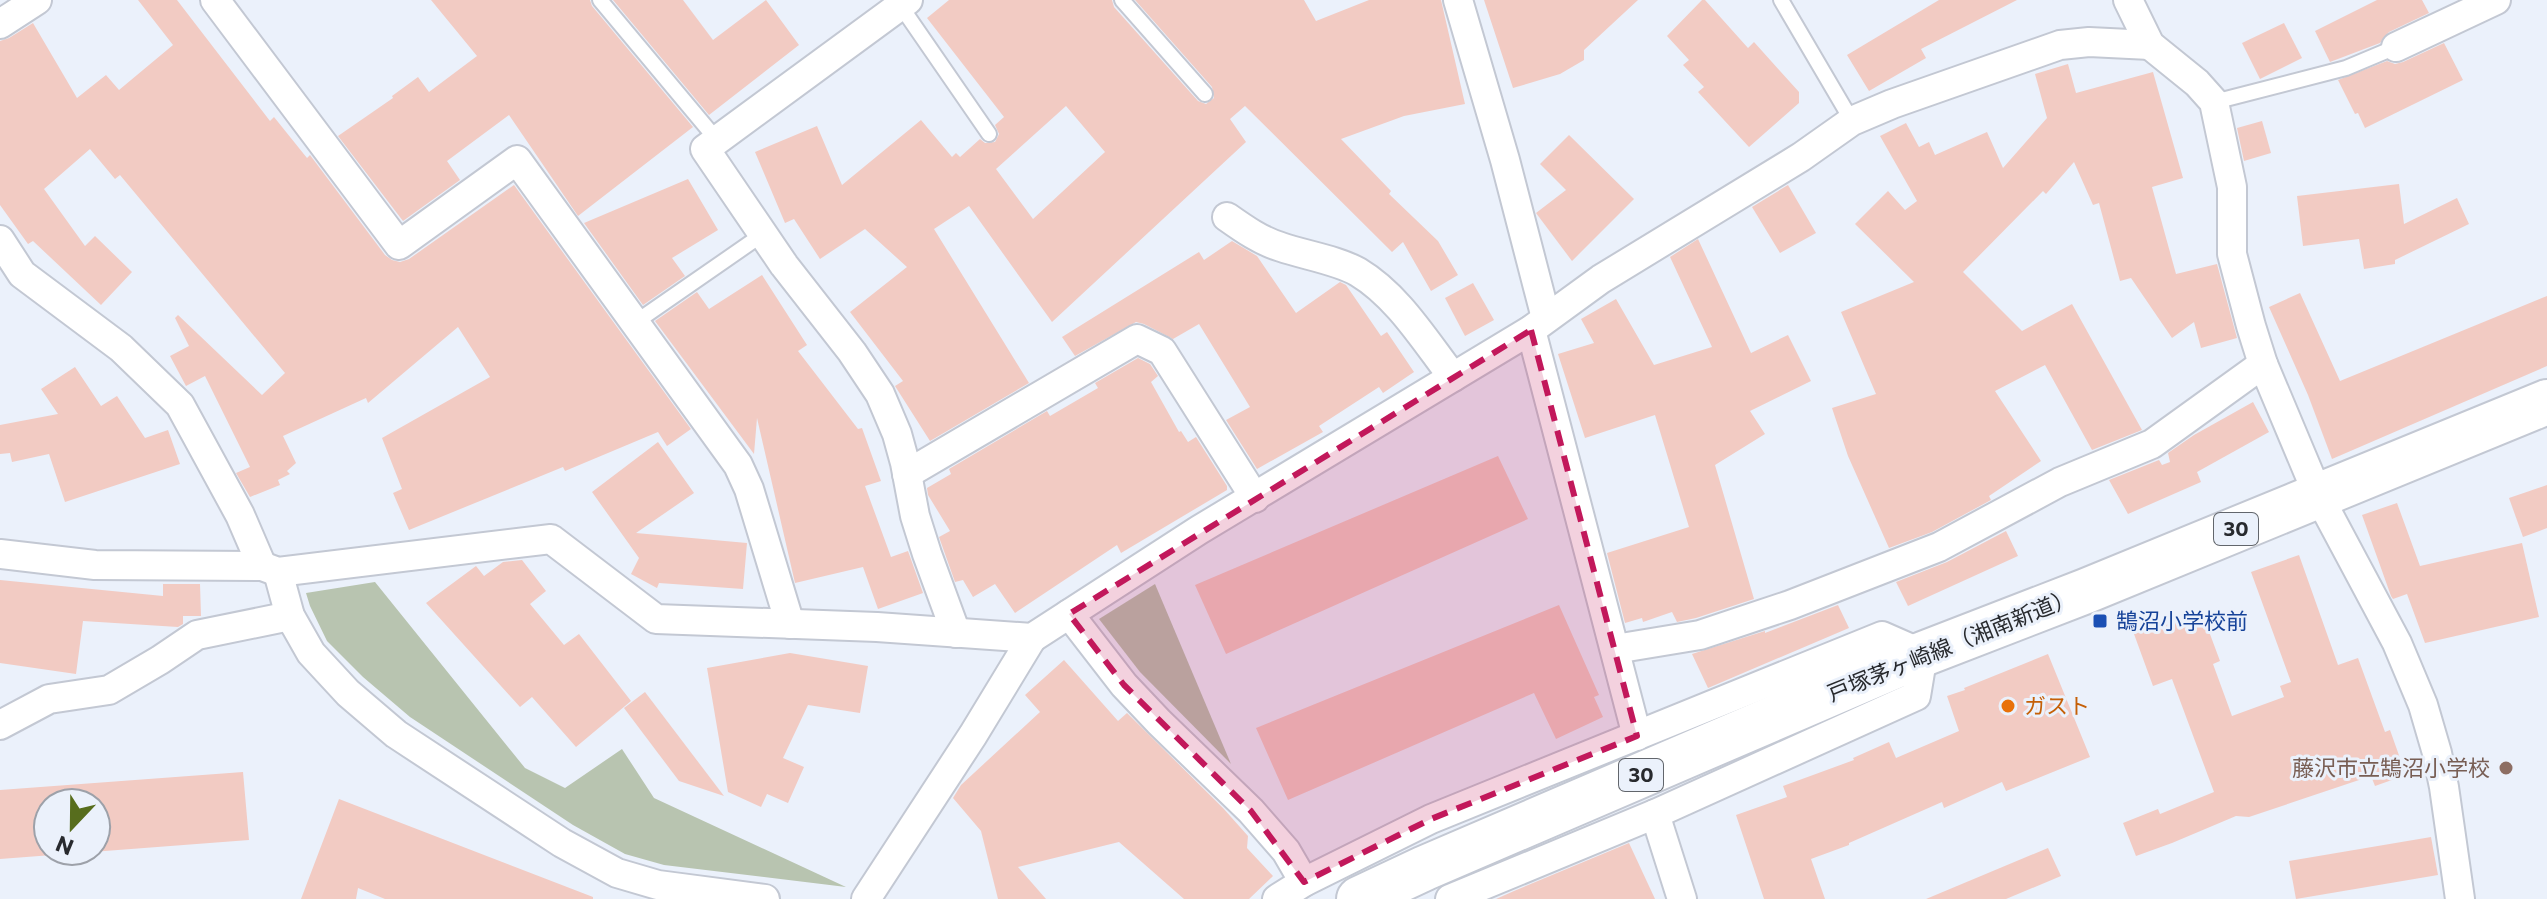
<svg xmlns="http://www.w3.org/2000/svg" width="2547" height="899" font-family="Commissioner,'Noto Sans JP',sans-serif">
<rect width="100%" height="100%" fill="#ebf1fb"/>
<g fill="#b8c4b0">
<polygon points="375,582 525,768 565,788 622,749 654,798 846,887 664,865 625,854 573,825 410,717 363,677 327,641 310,606 306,593"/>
<polygon points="1155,584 1231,764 1140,672 1099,619"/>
</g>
<g fill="#f2cbc3" fill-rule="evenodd">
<polygon points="138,0 177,0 270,121 274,117 307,158 310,155 385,255 392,260 400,262 409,259 514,185 691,429 667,446 658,432 565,471 563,467 409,530 393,493 402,489 382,438 490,377 458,327 368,403 366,398 283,436 296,463 287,471 290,474 278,480 280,485 250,497 236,473 250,467 205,376 186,386 170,356 189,346 175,318 178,315 262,395 285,373 120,175 115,179 90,149 44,189 85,246 95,236 132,272 101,305 33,241 28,244 0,205 0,41 9,38 33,23 77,98 106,75 119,90 173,45"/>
<polygon points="431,0 590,0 592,6 693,127 578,216 509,115 447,161 460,180 403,221 338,136 393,98 392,96 418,77 429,92 477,56"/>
<polygon points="613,0 683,0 713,40 766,0 799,45 709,115"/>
<path d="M949,0h163l2,7 84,94 8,3 8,-6 -2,-11 -77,-87h169l12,21 53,-21h72l24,104 -61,12 -63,23 50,52 -2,3 49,47 20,34 -27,16 -28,-49 -11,10 -147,-146 -15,13 16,23 -194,180 -83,-116 -35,23 95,154 -99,58 -35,-55 8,-5 -53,-69 57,-45 -42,-38 -45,30 -26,-40 -9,4 -30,-71 62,-26 25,59 79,-65 31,37 4,-4 4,4 20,-18 5,4 10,-1 4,-8 -4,-9 9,-8 -77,-99zM1066,106l39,46 -72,67 -37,-50z"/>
<polygon points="1484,0 1638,0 1584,50 1584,60 1560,74 1513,88"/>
<polygon points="1702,0 1705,0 1748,48 1754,42 1799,92 1799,103 1749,147 1698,92 1704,87 1683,65 1689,60 1667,36"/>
<polygon points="1939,0 2017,0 1921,49 1926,58 1869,91 1847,55"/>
<polygon points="2377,0 2422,0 2429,13 2389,32 2380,43 2330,62 2315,31"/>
<polygon points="2284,23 2302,58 2260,79 2242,43"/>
<polygon points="2444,43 2463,80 2365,128 2358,113 2355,114 2338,80 2387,61 2395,64 2403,62"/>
<polygon points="2068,64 2076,93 2153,72 2183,178 2152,187 2176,274 2217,264 2237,338 2201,348 2194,322 2172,338 2131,278 2120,281 2099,203 2093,205 2074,162 2046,194 2043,191 1963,272 2022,331 2072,304 2142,430 2092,450 2045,365 1995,391 2041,461 1989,496 1991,500 1932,532 1889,548 1848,456 1832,408 1876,394 1841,312 1914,282 1855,224 1888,191 1905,210 1917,201 1880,136 1906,123 1919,147 1929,142 1935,155 1987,132 2003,168 2047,118 2035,74"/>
<polygon points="2262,121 2271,153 2244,161 2237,128"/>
<polygon points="1569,135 1634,199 1572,261 1536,213 1566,190 1540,164"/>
<polygon points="688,179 718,230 672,258 685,276 643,305 584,223"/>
<polygon points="2399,184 2404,224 2457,198 2469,224 2395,260 2395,264 2364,269 2359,239 2303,246 2297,196"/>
<polygon points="1788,185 1816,233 1780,253 1752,207"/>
<polygon points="1698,239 1751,353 1788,335 1811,381 1750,411 1765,434 1715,465 1754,599 1696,618 1677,622 1672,612 1643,622 1642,618 1625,623 1607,553 1689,527 1655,415 1585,438 1558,354 1594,343 1581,319 1616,299 1654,365 1712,347 1670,257"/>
<polygon points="1232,241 1257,256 1296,313 1340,282 1346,285 1381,336 1387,332 1414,372 1383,393 1379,387 1319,426 1323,432 1257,469 1226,420 1250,407 1199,324 1173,339 1144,324 1136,322 1075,356 1062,337 1199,252 1204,260"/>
<polygon points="762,275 807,345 798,351 858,429 862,428 881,481 865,486 891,557 908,551 923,593 878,609 863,567 795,583 757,418 754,454 655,321 697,292 709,309"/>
<polygon points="1473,283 1494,320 1465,336 1445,298"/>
<polygon points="2300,293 2340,381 2547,296 2547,366 2332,459 2308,395 2269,307"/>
<polygon points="1138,358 1150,364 1158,376 1151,382 1179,432 1181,431 1188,442 1196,437 1227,486 1227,490 1121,553 1117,545 1015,613 995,584 973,597 963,580 955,582 939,537 950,531 928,495 927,488 951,474 949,469 1047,411 1050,416 1098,388 1095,383"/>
<polygon points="75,367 101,406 117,396 145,438 168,430 180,464 65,502 49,454 12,462 10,453 0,454 0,425 58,414 41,389"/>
<polygon points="2253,402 2269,432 2197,472 2201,482 2128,514 2109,480 2159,460 2162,465 2170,462 2168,453 2194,435"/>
<polygon points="658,442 694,493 636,533 747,543 743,589 659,583 657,588 631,574 639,558 592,492"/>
<polygon points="1498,456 1528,519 1226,654 1195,585"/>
<polygon points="2547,485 2547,528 2523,537 2509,498"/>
<polygon points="2397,503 2420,566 2522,543 2539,617 2425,643 2407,594 2393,599 2391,596 2362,515"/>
<polygon points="2006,531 2018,556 1908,606 1896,582 1947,562"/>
<polygon points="2299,555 2338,665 2358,658 2385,732 2390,730 2406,775 2375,786 2371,776 2249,817 2236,816 2172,843 2136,856 2123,823 2158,809 2160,814 2214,792 2172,679 2153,686 2134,634 2201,610 2220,661 2213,664 2232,716 2284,697 2280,686 2291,682 2251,572"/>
<polygon points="522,560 546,591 530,604 564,645 579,634 631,701 576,747 532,697 520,707 426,603 476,566 484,576 503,562"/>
<polygon points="0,580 163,596 163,584 200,584 201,616 183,616 183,624 178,627 83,621 76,674 0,663"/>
<polygon points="1559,605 1599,695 1594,697 1603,717 1556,739 1534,693 1288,800 1256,728"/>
<polygon points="1838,605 1849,628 1708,688 1692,654 1765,631 1765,633"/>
<polygon points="790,653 868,666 860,713 808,705 783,758 804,767 788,803 767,794 761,807 728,792 707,668"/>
<polygon points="2048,654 2090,757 2006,791 2002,782 1944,808 1942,802 1849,843 1849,845 1811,859 1825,899 1764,899 1736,815 1787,797 1783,786 1854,760 1853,758 1889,742 1896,758 1959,731 1947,696 1965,690 1964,688"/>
<polygon points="1064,660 1118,721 1127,713 1223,808 1248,836 1247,848 1273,876 1249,899 1184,899 1119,842 1018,867 1046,899 998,899 981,831 953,798 961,785 1040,712 1025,695"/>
<polygon points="645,692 724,796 679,781 624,708"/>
<path d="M243,772l6,68 -249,19v-69zM48,803h48v48h-48z"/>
<polygon points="339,799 593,897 593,899 385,899 358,888 356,899 301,899"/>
<polygon points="2431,837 2438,875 2296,899 2289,861"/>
<polygon points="1629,843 1655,899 1496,899 1514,891"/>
<polygon points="2048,848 2061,876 2006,899 1926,899"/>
</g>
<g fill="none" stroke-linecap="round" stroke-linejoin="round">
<g stroke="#c3c8d3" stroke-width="18">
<g id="service">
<polyline points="600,0 717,140"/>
<polyline points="1122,0 1205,94"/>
<polyline points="1781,0 1852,121"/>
<polyline points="900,5 989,134"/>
<polyline points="2214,102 2346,68 2396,47"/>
<polyline points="636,322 763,234"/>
</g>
</g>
<g stroke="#c3c8d3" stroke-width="32">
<g id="minor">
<polyline points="215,0 399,245 517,160 738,465 749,489 790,624"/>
<polyline points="908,0 705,149 784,265 852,352 880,394 897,434 905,463 915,516 927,554 956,633"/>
<polyline points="1458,0 1505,160 1546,318"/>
<polyline points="2128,0 2150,45 2197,83 2214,102 2232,187 2232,254 2251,326 2263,364 2318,495 2397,643 2423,705 2437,753 2444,787 2460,899"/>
<polyline points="0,24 37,0"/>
<polyline points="2396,47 2496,0"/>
<path d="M1227,217c17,12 34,24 54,30 23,8 56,13 77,25 40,24 67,69 95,105"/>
<polyline points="0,240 22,274 121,348 180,405 240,515 262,566"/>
<polyline points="1531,330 1637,736"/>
<polyline points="907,474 1137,339 1162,351 1255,498"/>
<polyline points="0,554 95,565 262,566 278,572 551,539 656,619 877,627 1032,638 1199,530 1531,330 1601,279 1801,157 1852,121 1892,104 2060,45 2089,42 2150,45"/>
<polyline points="278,572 290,616 311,653 348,693 396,734 562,843 617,873 658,885 765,899"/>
<polyline points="1069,614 1124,685 1159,722 1251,811 1286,851 1304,882"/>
<polyline points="1615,649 1700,635 1790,605 1939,547 2060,482 2152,444 2263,364"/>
<polyline points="0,725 49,699 109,690 160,660 197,635 290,616"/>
<polyline points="1655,814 1682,899"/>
<polyline points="866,899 973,735 1032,638"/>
<polyline points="1277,899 1304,882 1431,819 1882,636 1923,654 1916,696 1655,814 1450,899"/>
</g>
</g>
<g stroke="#c3c8d3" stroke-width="48">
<polyline id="primary" points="1359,899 1425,868 1923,654 2086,591 2547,402"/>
</g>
<use href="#service" stroke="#fff" stroke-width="14"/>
<use href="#minor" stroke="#fff" stroke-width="28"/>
<use href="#primary" stroke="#fff" stroke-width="44"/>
</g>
<path fill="#c2185b" fill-opacity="0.2" stroke="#c2185b" stroke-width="6" stroke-dasharray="16 10" stroke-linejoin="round" d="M1531,330l106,406 -206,83 -127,63 -53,-71 -127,-126 -55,-71z"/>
<rect fill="#1a4fb4" stroke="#ebf1fb" stroke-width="3" x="2092" y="613" width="16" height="16" rx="4"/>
<circle fill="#e8710a" stroke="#ebf1fb" stroke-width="3" cx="2008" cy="706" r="8"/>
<circle fill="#8d6e63" stroke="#ebf1fb" stroke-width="3" cx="2506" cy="768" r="8"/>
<g text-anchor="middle" stroke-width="6" stroke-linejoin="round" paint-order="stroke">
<g fill="#ebf1fb" stroke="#62666c" stroke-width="2">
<rect x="2214" y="513" width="44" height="32" rx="6"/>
<rect x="1619" y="759" width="44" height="32" rx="6"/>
</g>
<g font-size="20" font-weight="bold" fill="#282a2e">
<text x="2236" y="536">30</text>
<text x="1641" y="782">30</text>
</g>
<g font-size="22" fill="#164399" stroke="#ebf1fb" text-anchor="start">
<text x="2116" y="629">鵠沼小学校前</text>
</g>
<g font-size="22" fill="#282a2e" stroke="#ebf1fb">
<text transform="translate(1951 645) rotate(-22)" y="8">戸塚茅ヶ崎線（湘南新道）</text>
</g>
<g font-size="22" fill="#c56008" stroke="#ebf1fb" text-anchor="start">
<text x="2024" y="714">ガスト</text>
</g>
<g font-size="22" fill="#785e54" stroke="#ebf1fb" text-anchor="end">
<text x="2490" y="776">藤沢市立鵠沼小学校</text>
</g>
</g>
<g transform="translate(72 827) rotate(202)"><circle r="38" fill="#ebf1fb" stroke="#9da1a9" stroke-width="2"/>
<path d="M0-6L14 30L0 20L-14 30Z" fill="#576d1d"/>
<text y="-12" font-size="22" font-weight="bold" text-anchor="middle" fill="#282a2e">N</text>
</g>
</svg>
